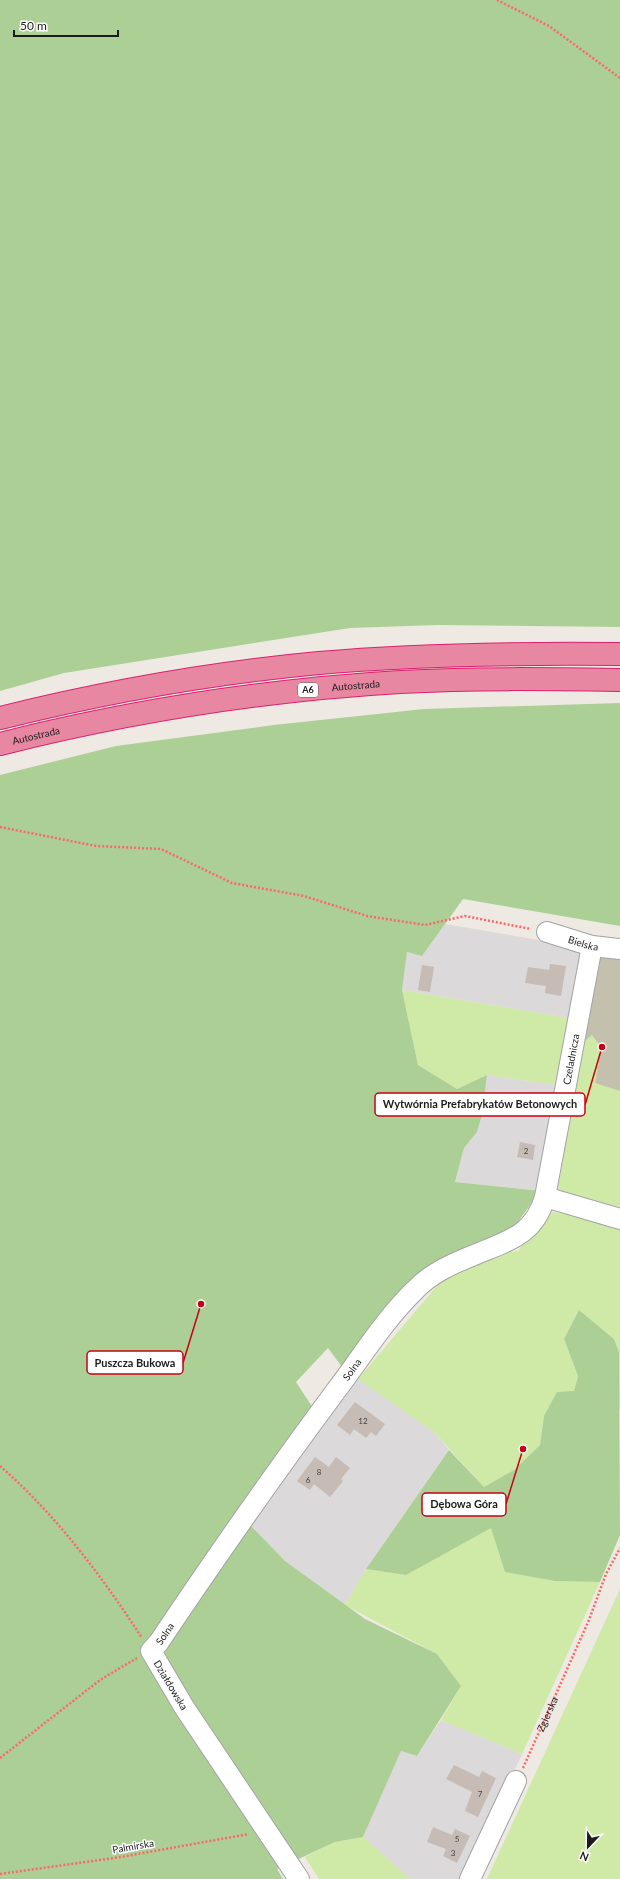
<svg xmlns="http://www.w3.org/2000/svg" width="620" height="1879" font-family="Lato,sans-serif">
<rect width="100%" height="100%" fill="#eee9e2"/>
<g fill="#dbd9d9">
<polygon points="445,924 580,947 582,951 569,1018 402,990 407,952 422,956"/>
<polygon points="487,1075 558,1085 540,1191 455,1182 464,1148 477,1132 482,1115"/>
<polygon points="358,1379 434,1432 449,1450 366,1569 345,1605 285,1561 250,1525"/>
<polygon points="441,1720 522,1754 464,1879 410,1879 363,1837 401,1751 417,1756"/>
</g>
<polygon fill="#c3c1ad" points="598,952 620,956 620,1146 569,1137"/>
<g fill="#ceeaa6">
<polygon points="402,990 569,1018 558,1085 487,1075 457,1089 418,1065"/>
<polygon points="592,1035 601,1047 595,1083 620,1091 620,1207 557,1195 582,1043"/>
<polygon points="545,1211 584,1217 620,1228 620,1411 618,1406 619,1352 614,1339 579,1310 564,1339 578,1376 574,1391 544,1416 540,1445 514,1470 484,1487 434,1432 358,1379 447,1274 484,1256 518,1251"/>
<polygon points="491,1527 555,1581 600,1582 522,1754 441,1720 461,1686 437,1654 345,1605 366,1569 406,1575"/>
<polygon points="620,1589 620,1879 487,1879"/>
<polygon points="363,1837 410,1879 319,1879 305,1857 335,1842"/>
</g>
<g fill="#accf95">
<polygon points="0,0 620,0 620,627 437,625 350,628 64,673 0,691"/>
<polygon points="620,703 620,926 463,899 422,956 407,952 402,990 418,1065 457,1089 487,1075 482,1115 477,1132 464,1148 455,1182 540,1191 508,1236 482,1240 440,1260 345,1371 328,1348 296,1382 313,1408 250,1525 285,1561 365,1619 437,1654 461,1686 417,1756 401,1751 363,1837 335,1842 277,1869 283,1879 0,1879 0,775 116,746 274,725 424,709"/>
<polygon points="579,1310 614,1339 619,1352 620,1535 600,1582 555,1581 505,1572 491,1528 406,1575 366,1569 449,1450 484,1487 514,1470 540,1445 544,1416 557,1392 574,1391 578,1376 564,1339"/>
</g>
<g fill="#c6bbb5">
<polygon points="550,964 566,966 561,996 545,993 546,986 525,983 528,967 549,970"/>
<polygon points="422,965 434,967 430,992 418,990"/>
<polygon points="520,1142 535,1145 533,1160 517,1157"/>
<polygon points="355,1402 385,1424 376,1436 371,1432 366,1438 354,1429 350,1435 337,1425"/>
<polygon points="315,1457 329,1467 336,1457 350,1468 341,1479 343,1481 330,1497 314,1484 310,1490 297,1481"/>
<polygon points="454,1765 479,1777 482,1771 496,1778 478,1817 465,1811 472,1792 446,1779"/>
<polygon points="433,1827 452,1835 455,1829 470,1836 457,1863 443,1856 446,1849 427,1842"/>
</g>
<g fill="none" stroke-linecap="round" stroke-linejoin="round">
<g stroke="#a3a3a3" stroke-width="22">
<g id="minor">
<path id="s2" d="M547,932l45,14 28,3"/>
<polyline points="545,1197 620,1219"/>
<path id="s3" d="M299,1879l-115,-172 -33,-56 8,-9c57,-85 115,-168 176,-250 26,-34 49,-72 80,-102 16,-17 37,-26 59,-35 33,-14 60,-19 71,-58l47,-251"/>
<polyline points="470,1879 516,1781"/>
</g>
</g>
<g stroke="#db2071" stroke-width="24">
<g id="highway">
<path d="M0,718c105,-26 211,-45 319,-55 100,-9 200,-10 301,-9"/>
<path id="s4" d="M0,744c131,-33 265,-54 400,-62 73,-4 147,-3 220,-2"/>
</g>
</g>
<g stroke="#fd6664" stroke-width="2.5" stroke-dasharray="2 2" stroke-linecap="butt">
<polyline points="497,0 549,26 620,78"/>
<polyline points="0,827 96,846 161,849 232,883 304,896 367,916 425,925 465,916 531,929"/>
<path d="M0,1466c56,49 101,109 142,172"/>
<polyline points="0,1758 100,1680 137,1658"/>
<path id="s1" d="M523,1768l66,-148 17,-46 14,-26"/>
<polyline points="0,1874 121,1857 249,1834"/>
</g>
<use href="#minor" stroke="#fff" stroke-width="20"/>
<use href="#highway" stroke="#e887a2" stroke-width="22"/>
</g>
<g text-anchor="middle" stroke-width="3" stroke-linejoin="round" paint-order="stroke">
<g font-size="8" fill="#464442">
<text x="526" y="1154">2</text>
<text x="363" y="1424">12</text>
<text x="319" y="1475">8</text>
<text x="308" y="1483">6</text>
<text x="480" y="1797">7</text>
<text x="457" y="1842">5</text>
<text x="453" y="1856">3</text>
</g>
<rect fill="#fff" stroke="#606060" stroke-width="1" x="298" y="683" width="20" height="14" rx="3"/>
<g font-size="9" font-weight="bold" fill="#1c1c1c">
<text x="308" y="693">A6</text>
</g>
<g font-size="10" fill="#1c1c1c" stroke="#fff">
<text dy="4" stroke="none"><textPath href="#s4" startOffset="361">Autostrada</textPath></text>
<text dy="4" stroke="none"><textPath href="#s4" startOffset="37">Autostrada</textPath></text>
<text dy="4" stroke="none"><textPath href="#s2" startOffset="38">Bielska</textPath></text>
<text dy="4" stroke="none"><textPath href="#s3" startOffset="1025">Czeladnicza</textPath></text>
<text dy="4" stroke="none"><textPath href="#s3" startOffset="618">Solna</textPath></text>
<text dy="4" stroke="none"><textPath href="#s3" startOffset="294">Solna</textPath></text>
<text transform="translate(171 1685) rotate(59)" y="4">Działdowska</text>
<text dy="4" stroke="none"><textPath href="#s1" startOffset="59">Zgierska</textPath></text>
<text transform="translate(133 1846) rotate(-10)" y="4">Palmirska</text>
</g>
</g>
<path fill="none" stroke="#c90013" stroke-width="1.5" d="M602 1047L585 1105M201 1304L183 1363M523 1449L506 1504"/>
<g fill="#c90013" stroke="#fff" stroke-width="1.5">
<circle cx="602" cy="1047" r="4"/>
<circle cx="201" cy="1304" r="4"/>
<circle cx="523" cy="1449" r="4"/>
</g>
<g fill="#fff" stroke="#c90013" stroke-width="1.5">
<rect x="375" y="1093" width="210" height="23" rx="4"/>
<rect x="87" y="1351" width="96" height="23" rx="4"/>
<rect x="422" y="1493" width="84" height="23" rx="4"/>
</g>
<g font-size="11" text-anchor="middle" font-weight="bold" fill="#1c1c1c">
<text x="480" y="1108">Wytwórnia Prefabrykatów Betonowych</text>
<text x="135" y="1367">Puszcza Bukowa</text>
<text x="464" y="1508">Dębowa Góra</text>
</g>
<g transform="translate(588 1847) rotate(202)" stroke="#ffffff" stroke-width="3" paint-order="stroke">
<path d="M0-3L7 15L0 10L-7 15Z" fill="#1c1c1c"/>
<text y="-6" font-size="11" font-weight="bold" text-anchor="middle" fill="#1c1c1c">N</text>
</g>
<path d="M14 30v6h104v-6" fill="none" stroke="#1c1c1c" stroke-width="2"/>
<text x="20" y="30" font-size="12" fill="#1c1c1c" stroke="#ffffff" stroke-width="3" paint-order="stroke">50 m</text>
</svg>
